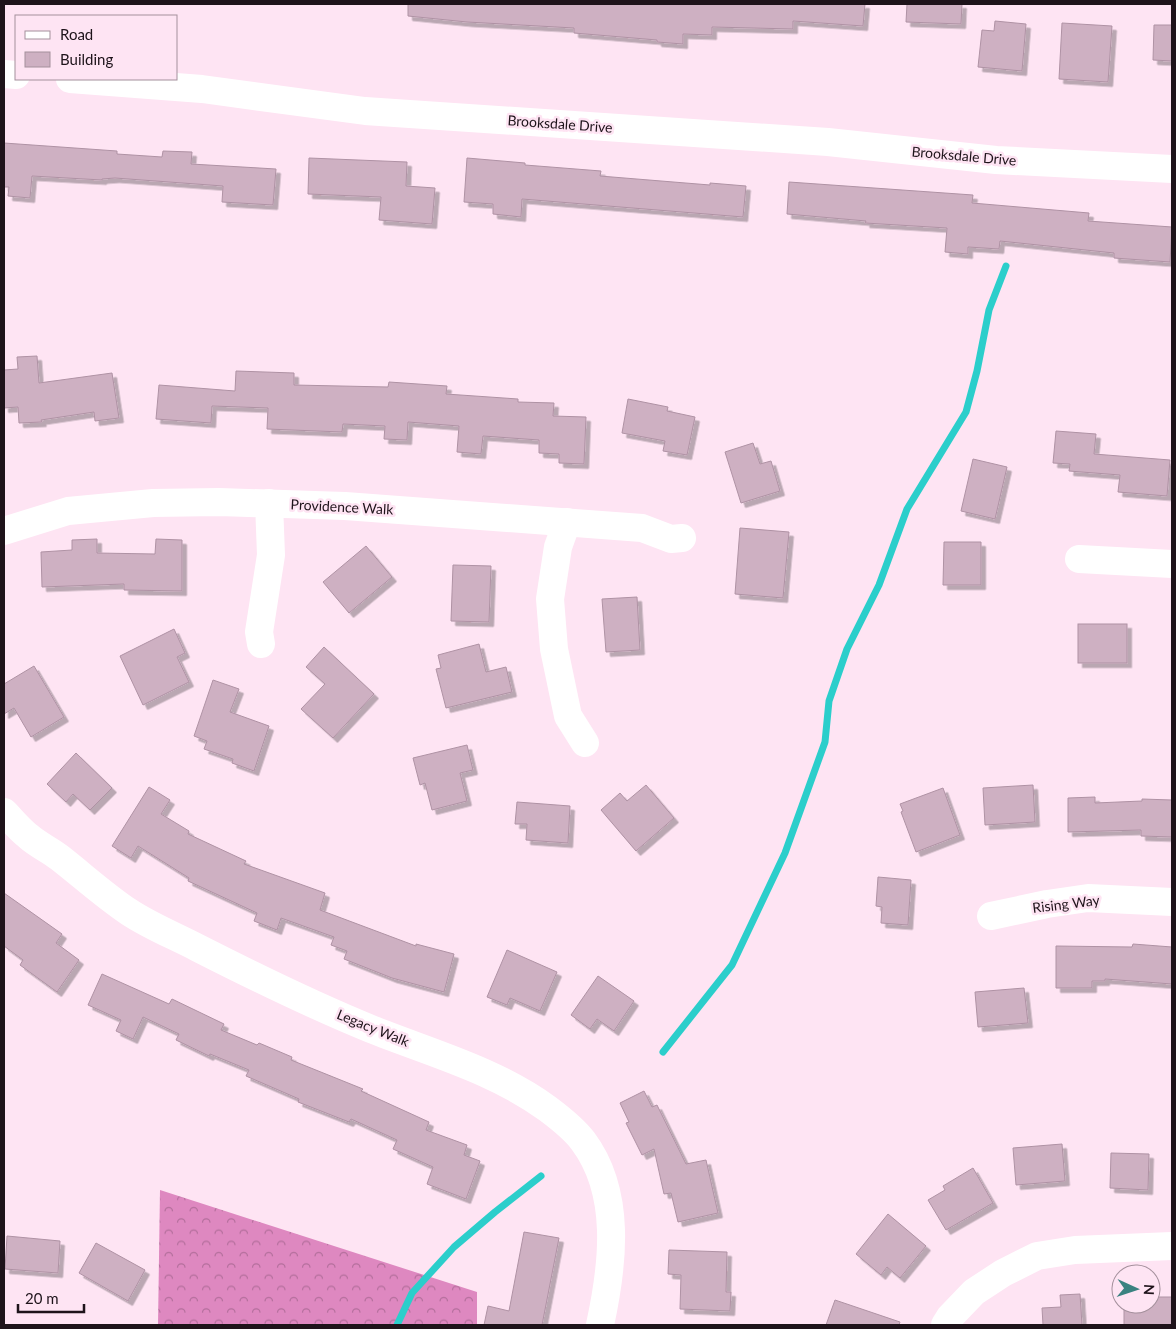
<svg xmlns="http://www.w3.org/2000/svg" width="1176" height="1329" font-family="Lato,sans-serif">
<defs>
<pattern id="forest-crowns" width="20" height="18" patternUnits="userSpaceOnUse" patternTransform="scale(1.25)"><rect width="20" height="18" fill="#de88c0"/><path d="M2 6a3 3 0 1 1 6 0M12 15a3 3 0 1 1 6 0" fill="none" stroke="#b36e9b"/></pattern>
<filter id="shadow"><feDropShadow dx="4.5" dy="4.5" stdDeviation="0" flood-color="#0004"/></filter>
</defs>
<rect width="100%" height="100%" fill="#fee4f3"/>
<polygon fill="url(#forest-crowns)" points="160,1190 477,1292 477,1325 158,1325"/>
<g fill="none" stroke-linecap="round" stroke-linejoin="round">
<g stroke="#2bcecb" stroke-width="7">
<polyline points="663,1052 732,965 785,853 825,742 829,701 847,649 879,585 907,509 966,412 977,371 989,310 1006,266"/>
<polyline points="397,1325 412,1293 454,1247 495,1212 541,1176"/>
</g>
</g>
<g fill="#ceb0c2" stroke="#af92a4" filter="url(#shadow)">
<polygon points="408,4 865,4 863,26 793,21 793,29 712,27 712,35 683,34 683,44 657,42 657,40 574,33 574,28 467,22 408,16"/>
<polygon points="907,4 962,4 961,24 906,22"/>
<polygon points="995,21 1026,24 1022,71 978,67 982,30 994,31"/>
<polygon points="1062,23 1112,26 1108,82 1059,79"/>
<polygon points="1154,25 1172,25 1172,61 1153,60"/>
<polygon points="4,143 117,151 117,154 162,157 163,151 192,152 191,164 276,169 273,205 222,202 223,186 115,178 102,179 102,180 32,176 30,198 8,196 9,187 4,187"/>
<polygon points="309,158 407,162 406,186 435,188 432,224 379,220 381,197 308,194"/>
<polygon points="467,158 525,163 525,165 601,171 600,176 710,185 710,183 746,186 743,217 522,199 521,217 493,214 493,204 464,202"/>
<polygon points="789,182 973,195 972,203 1089,213 1088,221 1172,227 1170,262 1114,258 1114,253 1000,241 999,249 968,247 968,254 945,252 947,228 865,223 866,221 787,214"/>
<polygon points="37,356 39,383 112,373 119,418 95,421 94,412 41,420 42,422 19,423 18,407 4,408 4,370 18,369 17,357"/>
<polygon points="236,371 294,373 294,385 388,387 389,382 447,386 446,394 518,399 518,402 554,403 553,416 586,417 584,464 559,463 559,454 539,453 539,440 483,436 481,454 457,452 459,426 408,422 407,440 384,439 385,426 343,424 342,432 267,429 268,408 212,406 211,423 156,419 159,385 235,391"/>
<polygon points="628,399 668,407 667,411 695,417 687,455 663,451 665,441 622,433"/>
<polygon points="1056,431 1096,434 1094,454 1170,460 1167,496 1118,492 1120,475 1069,471 1070,464 1053,463"/>
<polygon points="753,443 760,464 771,461 780,491 741,503 725,452"/>
<polygon points="973,459 1007,467 995,519 961,511"/>
<polygon points="740,528 789,532 783,598 735,594"/>
<polygon points="97,539 97,553 155,554 156,539 182,540 182,591 124,590 124,584 42,587 41,552 72,550 72,540"/>
<polygon points="944,542 981,542 981,585 943,585"/>
<polygon points="366,546 392,577 349,613 323,582"/>
<polygon points="453,565 491,566 489,622 451,621"/>
<polygon points="637,597 640,650 606,652 602,599"/>
<rect x="1078" y="624" width="49" height="39"/>
<polygon points="174,629 185,653 177,657 189,682 143,705 120,656"/>
<polygon points="479,644 486,672 506,667 512,692 446,708 436,669 441,668 438,655"/>
<polygon points="324,647 374,694 333,738 301,709 325,684 306,667"/>
<polygon points="34,666 64,717 31,737 14,708 4,714 4,684"/>
<polygon points="213,680 239,689 230,712 269,726 254,771 232,763 233,759 204,749 207,741 194,736"/>
<polygon points="467,745 473,770 460,773 467,801 432,810 425,783 420,785 413,758"/>
<polygon points="76,753 112,788 90,810 73,794 66,802 47,784"/>
<polygon points="646,785 674,818 636,851 601,810 620,793 627,801"/>
<polygon points="1033,785 1035,822 985,825 983,788"/>
<polygon points="149,787 170,800 161,814 189,831 188,834 246,861 244,864 325,893 320,910 416,946 416,944 454,954 444,992 392,978 344,959 347,951 331,945 334,937 281,918 277,930 254,921 257,913 188,881 189,878 138,846 131,858 112,846"/>
<polygon points="943,788 960,835 916,852 901,812 903,811 900,804"/>
<polygon points="1095,797 1095,803 1142,801 1142,799 1172,800 1172,837 1141,836 1141,830 1068,832 1068,798"/>
<polygon points="517,802 570,806 568,843 526,840 527,824 515,824"/>
<polygon points="878,877 911,880 908,925 881,923 882,907 876,906"/>
<polygon points="4,893 62,934 56,943 79,960 57,992 20,965 23,960 4,946"/>
<polygon points="1133,944 1172,947 1172,984 1105,979 1105,981 1092,981 1092,988 1056,988 1056,946 1132,947"/>
<polygon points="507,950 557,972 540,1011 510,998 507,1005 487,997"/>
<polygon points="102,974 169,1004 172,999 224,1024 221,1030 257,1045 259,1043 292,1057 291,1060 363,1089 361,1091 429,1122 426,1130 467,1145 464,1155 480,1161 466,1199 427,1184 433,1167 393,1149 397,1140 351,1119 349,1122 298,1102 299,1099 246,1076 249,1070 210,1054 209,1056 176,1040 179,1034 143,1017 133,1039 116,1031 121,1020 88,1005"/>
<polygon points="598,976 634,1001 614,1031 597,1019 590,1029 571,1015"/>
<polygon points="1024,988 1028,1023 978,1027 975,992"/>
<polygon points="644,1091 652,1107 657,1105 686,1164 706,1160 718,1213 678,1222 671,1193 664,1194 654,1149 642,1155 626,1123 629,1122 620,1103"/>
<polygon points="1062,1144 1065,1181 1016,1185 1013,1148"/>
<polygon points="1111,1153 1149,1154 1148,1190 1110,1188"/>
<polygon points="973,1168 993,1203 946,1230 928,1200 945,1190 943,1186"/>
<polygon points="888,1214 926,1246 900,1278 887,1267 881,1275 856,1254"/>
<polygon points="524,1232 559,1238 542,1325 484,1325 488,1306 509,1311"/>
<polygon points="7,1236 60,1241 58,1273 5,1269"/>
<polygon points="96,1243 145,1270 128,1301 79,1273"/>
<polygon points="669,1250 727,1252 726,1292 731,1292 730,1311 680,1309 681,1275 668,1274"/>
<polygon points="1080,1294 1082,1325 1043,1325 1042,1308 1061,1307 1060,1295"/>
<polygon points="1151,1297 1172,1297 1172,1325 1124,1325 1124,1304 1151,1304"/>
<polygon points="835,1300 900,1322 899,1325 826,1325"/>
</g>
<g fill="none" stroke-linecap="round" stroke-linejoin="round">
<g stroke="#fff" stroke-width="28">
<polyline points="4,74 16,75"/>
<polyline points="70,79 202,89 365,111 828,142 996,160 1172,169"/>
<polyline points="567,522 558,547 550,599 554,649 568,716 585,743"/>
<polyline points="4,531 68,511 153,503 219,502 345,506 642,528 671,539 682,538"/>
<polyline points="1079,559 1172,564"/>
<polyline points="261,644 259,632 271,555 269,503"/>
<path d="M4,812c8,8 15,17 24,24 10,9 22,14 32,22 23,18 45,38 69,54 21,14 46,24 69,36 57,29 114,57 173,81 60,24 124,41 177,80 12,9 26,20 35,32 39,52 30,124 17,184"/>
<polyline points="991,916 1047,904 1088,898 1172,902"/>
<polyline points="945,1325 950,1317 974,1292 1003,1273 1037,1256 1075,1250 1172,1246"/>
</g>
</g>
<g text-anchor="middle" stroke-width="5" stroke-linejoin="round" paint-order="stroke">
<g font-size="14" fill="#1e131a" stroke="#fee4f3">
<text transform="translate(560 124) rotate(4)" y="5">Brooksdale Drive</text>
<text transform="translate(964 156) rotate(5)" y="5">Brooksdale Drive</text>
<text transform="translate(342 507) rotate(3)" y="5">Providence Walk</text>
<text transform="translate(1066 904) rotate(-7)" y="5">Rising Way</text>
<text transform="translate(373 1028) rotate(22)" y="5">Legacy Walk</text>
</g>
</g>
<rect width="1176" height="1329" fill="none" stroke="#1e131a" stroke-width="10"/>
<rect x="15" y="15" width="162" height="65" fill="#fee4f3" stroke="#a4909c"/>
<rect x="25" y="31" width="25" height="8" fill="#ffffff" stroke="#a4909c"/>
<text x="60" y="40" font-size="15" fill="#1e131a">Road</text>
<rect x="25" y="52" width="25" height="15" fill="#ceb0c2" stroke="#a4909c"/>
<text x="60" y="65" font-size="15" fill="#1e131a">Building</text>
<g transform="translate(1136 1289) rotate(93)"><circle r="24" fill="#fee4f3" stroke="#a4909c"/>
<path d="M0-4L9 19L0 12L-9 19Z" fill="#3a8280"/>
<text y="-8" font-size="14" font-weight="bold" text-anchor="middle" fill="#1e131a">N</text>
</g>
<path d="M18 1304v8h66v-8" fill="none" stroke="#1e131a" stroke-width="2.5"/>
<text x="25" y="1304" font-size="15" fill="#1e131a" stroke="#fee4f3" stroke-width="4" paint-order="stroke">20 m</text>
</svg>
